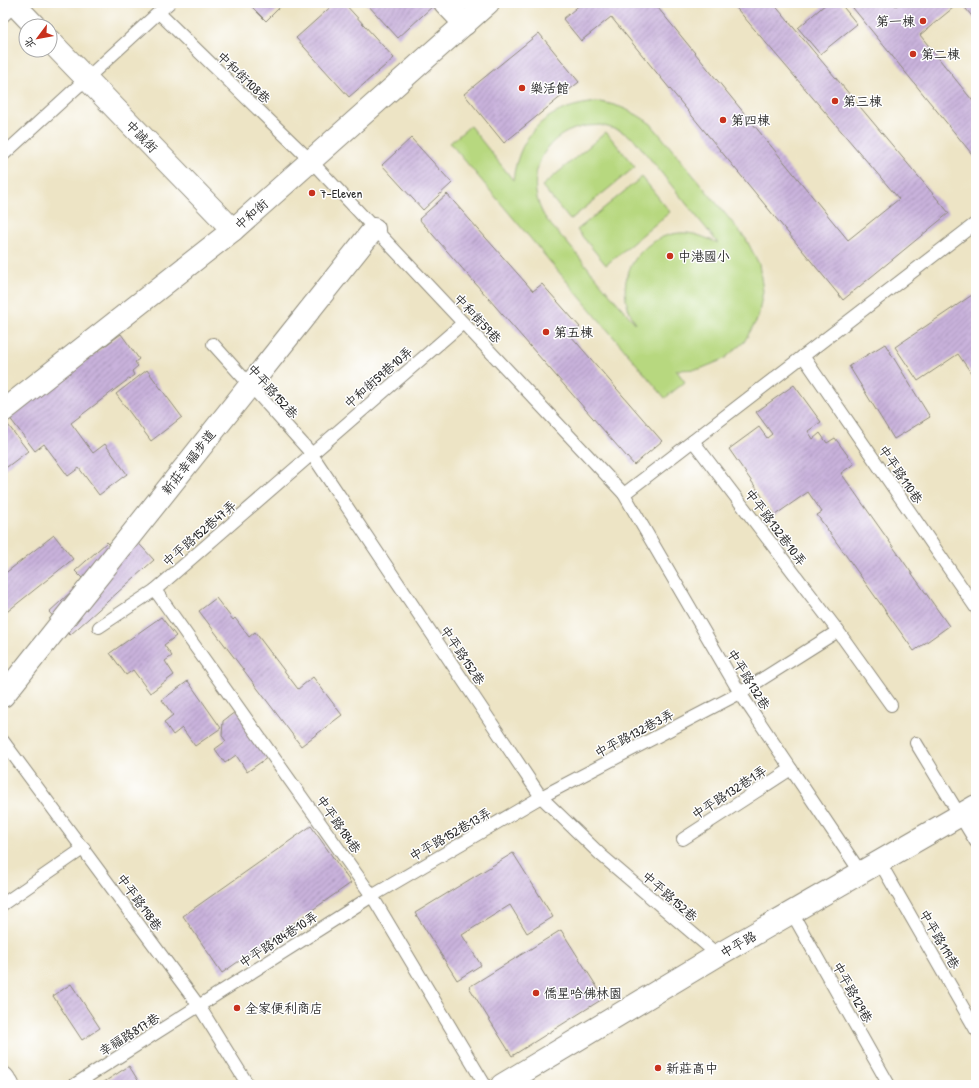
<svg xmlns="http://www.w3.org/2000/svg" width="979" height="1088" font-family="'Patrick Hand','LXGW WenKai TC',sans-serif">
<defs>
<pattern id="building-hatch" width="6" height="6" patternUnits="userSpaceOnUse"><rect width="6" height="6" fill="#c9b2dc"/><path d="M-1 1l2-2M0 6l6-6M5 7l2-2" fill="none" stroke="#a391b3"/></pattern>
</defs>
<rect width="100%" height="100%" fill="#fff"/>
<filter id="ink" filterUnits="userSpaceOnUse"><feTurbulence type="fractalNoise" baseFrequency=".025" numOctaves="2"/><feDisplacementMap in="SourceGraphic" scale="8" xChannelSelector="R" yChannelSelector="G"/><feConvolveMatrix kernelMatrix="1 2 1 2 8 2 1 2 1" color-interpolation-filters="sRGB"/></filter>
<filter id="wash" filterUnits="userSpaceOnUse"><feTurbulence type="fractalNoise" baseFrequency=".012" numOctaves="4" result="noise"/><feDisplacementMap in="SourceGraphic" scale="16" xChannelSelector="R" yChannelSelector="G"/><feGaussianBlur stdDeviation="0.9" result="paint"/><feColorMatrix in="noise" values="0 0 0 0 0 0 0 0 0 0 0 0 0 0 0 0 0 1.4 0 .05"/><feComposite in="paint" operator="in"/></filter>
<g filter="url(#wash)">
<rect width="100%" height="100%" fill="#ede4c5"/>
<g fill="#b7d87f" stroke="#718255" fill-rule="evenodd">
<path d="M600,102c20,3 34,10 51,22l95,115 13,25 4,27 -5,27 -14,24 -20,17 -24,10 -24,1 9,12 -20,16 -215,-255 20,-17 43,54c7,-51 38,-75 87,-78zM600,125l19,5 15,9 84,104c-12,-5 -24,-11 -38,-10 -32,2 -60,33 -54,66 1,9 6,18 10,25 -23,-25 -45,-53 -67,-79 -8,-10 -21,-21 -27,-33 -17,-35 0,-77 40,-85 6,-2 12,-1 18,-2z"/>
<polygon points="606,132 635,167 570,220 542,186"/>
<polygon points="642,177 670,212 606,265 577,230"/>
</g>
<g id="blocks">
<g fill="url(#building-hatch)">
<polygon points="248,3 284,3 266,21"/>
<polygon points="335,3 344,3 394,58 349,97 296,38"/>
<polygon points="366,3 432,3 434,5 398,38"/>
<polygon points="582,3 654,3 848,240 899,199 732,3 773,3 949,213 843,300 611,17 581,41 563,19"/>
<polygon points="827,3 840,3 857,24 820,54 798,28"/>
<polygon points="849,3 893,3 896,6 900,3 959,3 920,35 976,105 976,159"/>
<polygon points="961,3 976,3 976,21"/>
<polygon points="539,33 579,82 504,143 464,94"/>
<polygon points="411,138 452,183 423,210 382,165"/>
<polygon points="447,194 533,291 542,284 580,327 571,336 662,441 634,465 419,219"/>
<polygon points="972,295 976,301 976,380 958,354 918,381 895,347"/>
<polygon points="121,334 139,359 135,362 138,366 132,371 134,375 71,423 93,453 105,444 127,474 99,495 79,468 68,476 44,444 35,451 9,417"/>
<polygon points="885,344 930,417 894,439 849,366"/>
<polygon points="147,370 182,417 151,441 116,394"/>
<polygon points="794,385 821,422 808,431 813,439 820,433 827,443 835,438 854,464 841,473 949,626 914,651 817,515 822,512 808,492 775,515 729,449 759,427 767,438 772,434 756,412"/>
<polygon points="5,421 28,451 3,470 3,423"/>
<polygon points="54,535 73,559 3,615 3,575"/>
<polygon points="132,536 154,560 70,635 49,612 84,580 75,571 107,542 116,551"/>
<polygon points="216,598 233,620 235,618 249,637 255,632 298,689 313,677 342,715 301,746 199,611"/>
<polygon points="161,617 176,636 164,645 172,656 165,661 174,675 150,693 133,670 126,675 110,653"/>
<polygon points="188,681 221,728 195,746 182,728 173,735 164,722 173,715 162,700"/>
<polygon points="239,709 271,755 247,772 236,755 225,763 215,749 226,741 222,736 223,721"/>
<polygon points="311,826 351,883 222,973 183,916"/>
<polygon points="513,853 553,917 527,933 510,905 462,935 481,965 457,980 415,913"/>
<polygon points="561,930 604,998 512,1056 469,987"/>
<polygon points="71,984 100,1028 82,1040 53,996"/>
<polygon points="129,1066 141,1085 102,1085 101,1084"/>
</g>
</g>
</g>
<g filter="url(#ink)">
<use href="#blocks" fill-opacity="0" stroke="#8c8878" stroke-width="1"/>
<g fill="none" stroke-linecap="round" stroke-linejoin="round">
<g stroke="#8c8878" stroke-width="14">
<g id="lane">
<polyline points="159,13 311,161 624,494 740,693 861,873"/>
<polyline points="3,16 15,5"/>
<polyline points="3,155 169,3"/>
<polyline points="213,344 311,453 541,797 601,855 718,955"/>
<polyline points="803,356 976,608"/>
<polyline points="693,441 838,631 891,705"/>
<polyline points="624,494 976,223"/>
<polyline points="155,590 372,896 485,1085"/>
<polyline points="99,627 155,590 463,323"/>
<polyline points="3,741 199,1006 248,1085"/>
<polyline points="916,743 976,842"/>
<polyline points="683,839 791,769"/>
<polyline points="879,861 976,1030"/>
<polyline points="3,904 84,848"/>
<polyline points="792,913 889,1085"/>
<polyline points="74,1085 372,896 541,797 740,693 838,631"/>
</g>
</g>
<g stroke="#8c8878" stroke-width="24">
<g id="street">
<polyline points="13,3 35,26"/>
<polyline points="445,3 465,24"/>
<polyline points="50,41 233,230"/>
<polyline points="3,411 233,230 488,3"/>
<polyline points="3,696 374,229"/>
<polyline points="502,1085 718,955 976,806"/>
</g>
</g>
<g stroke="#8c8878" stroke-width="24">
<polyline id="secondary" points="3,1078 8,1085"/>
</g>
<use href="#lane" stroke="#fff" stroke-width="12"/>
<use href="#street" stroke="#fff" stroke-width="22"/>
<use href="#secondary" stroke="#fff" stroke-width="22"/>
</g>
</g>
<g fill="#c8321e" stroke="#fff" stroke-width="1.5">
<circle cx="923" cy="21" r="4"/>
<circle cx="913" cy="54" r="4"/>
<circle cx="522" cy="88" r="4"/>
<circle cx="835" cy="101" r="4"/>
<circle cx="723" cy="120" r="4"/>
<circle cx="312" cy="193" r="4"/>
<circle cx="670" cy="256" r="4"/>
<circle cx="546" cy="332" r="4"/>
<circle cx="536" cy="993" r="4"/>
<circle cx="237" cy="1008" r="4"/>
<circle cx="658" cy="1068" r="4"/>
</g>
<g text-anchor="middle" stroke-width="3" stroke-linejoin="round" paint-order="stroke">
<g font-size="13" fill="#2b2b2b" stroke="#fff" text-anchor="start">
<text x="915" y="26" text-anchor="end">第一棟</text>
<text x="921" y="59">第二棟</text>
<text x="530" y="93">樂活館</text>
<text x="843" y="106">第三棟</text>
<text x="731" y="125">第四棟</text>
<text x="320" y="198">7-Eleven</text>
<text x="678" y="261">中港國小</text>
<text x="554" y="337">第五棟</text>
<text x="544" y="998">僑星哈佛林園</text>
<text x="245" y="1013">全家便利商店</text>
<text x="666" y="1073">新莊高中</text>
</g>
<g font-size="13" fill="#2b2b2b" stroke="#fff">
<text transform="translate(244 77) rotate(44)" y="5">中和街108巷</text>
<text transform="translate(142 136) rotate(46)" y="5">中誠街</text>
<text transform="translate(251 214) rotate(-41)" y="5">中和街</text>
<text transform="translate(478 318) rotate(47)" y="5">中和街59巷</text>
<text transform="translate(378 377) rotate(-41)" y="5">中和街59巷10弄</text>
<text transform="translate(273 391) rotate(48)" y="5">中平路152巷</text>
<text transform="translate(188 462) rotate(-52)" y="5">新莊幸福步道</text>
<text transform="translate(901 474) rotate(56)" y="5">中平路110巷</text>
<text transform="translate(776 527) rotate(53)" y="5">中平路132巷10弄</text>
<text transform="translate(199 533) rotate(-41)" y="5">中平路152巷47弄</text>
<text transform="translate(463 655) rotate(56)" y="5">中平路152巷</text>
<text transform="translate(749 679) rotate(58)" y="5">中平路132巷</text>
<text transform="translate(634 733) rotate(-28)" y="5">中平路132巷3弄</text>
<text transform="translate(729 792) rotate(-33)" y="5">中平路132巷1弄</text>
<text transform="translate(339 824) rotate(55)" y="5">中平路184巷</text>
<text transform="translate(450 834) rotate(-30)" y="5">中平路152巷13弄</text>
<text transform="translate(670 896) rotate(41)" y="5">中平路152巷</text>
<text transform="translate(140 902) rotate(54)" y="5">中平路198巷</text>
<text transform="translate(278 939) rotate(-33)" y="5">中平路184巷10弄</text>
<text transform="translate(940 939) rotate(60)" y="5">中平路119巷</text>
<text transform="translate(738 944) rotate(-30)" y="5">中平路</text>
<text transform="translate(853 992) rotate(61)" y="5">中平路129巷</text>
<text transform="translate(129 1034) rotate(-32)" y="5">幸福路817巷</text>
</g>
</g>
<rect width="979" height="1088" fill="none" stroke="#fff" stroke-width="16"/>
<g transform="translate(38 38) rotate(238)"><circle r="19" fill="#ffffff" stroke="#aaaaaa"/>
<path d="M0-3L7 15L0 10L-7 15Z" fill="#c8321e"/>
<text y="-6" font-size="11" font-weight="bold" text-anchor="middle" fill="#2b2b2b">北</text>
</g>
</svg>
